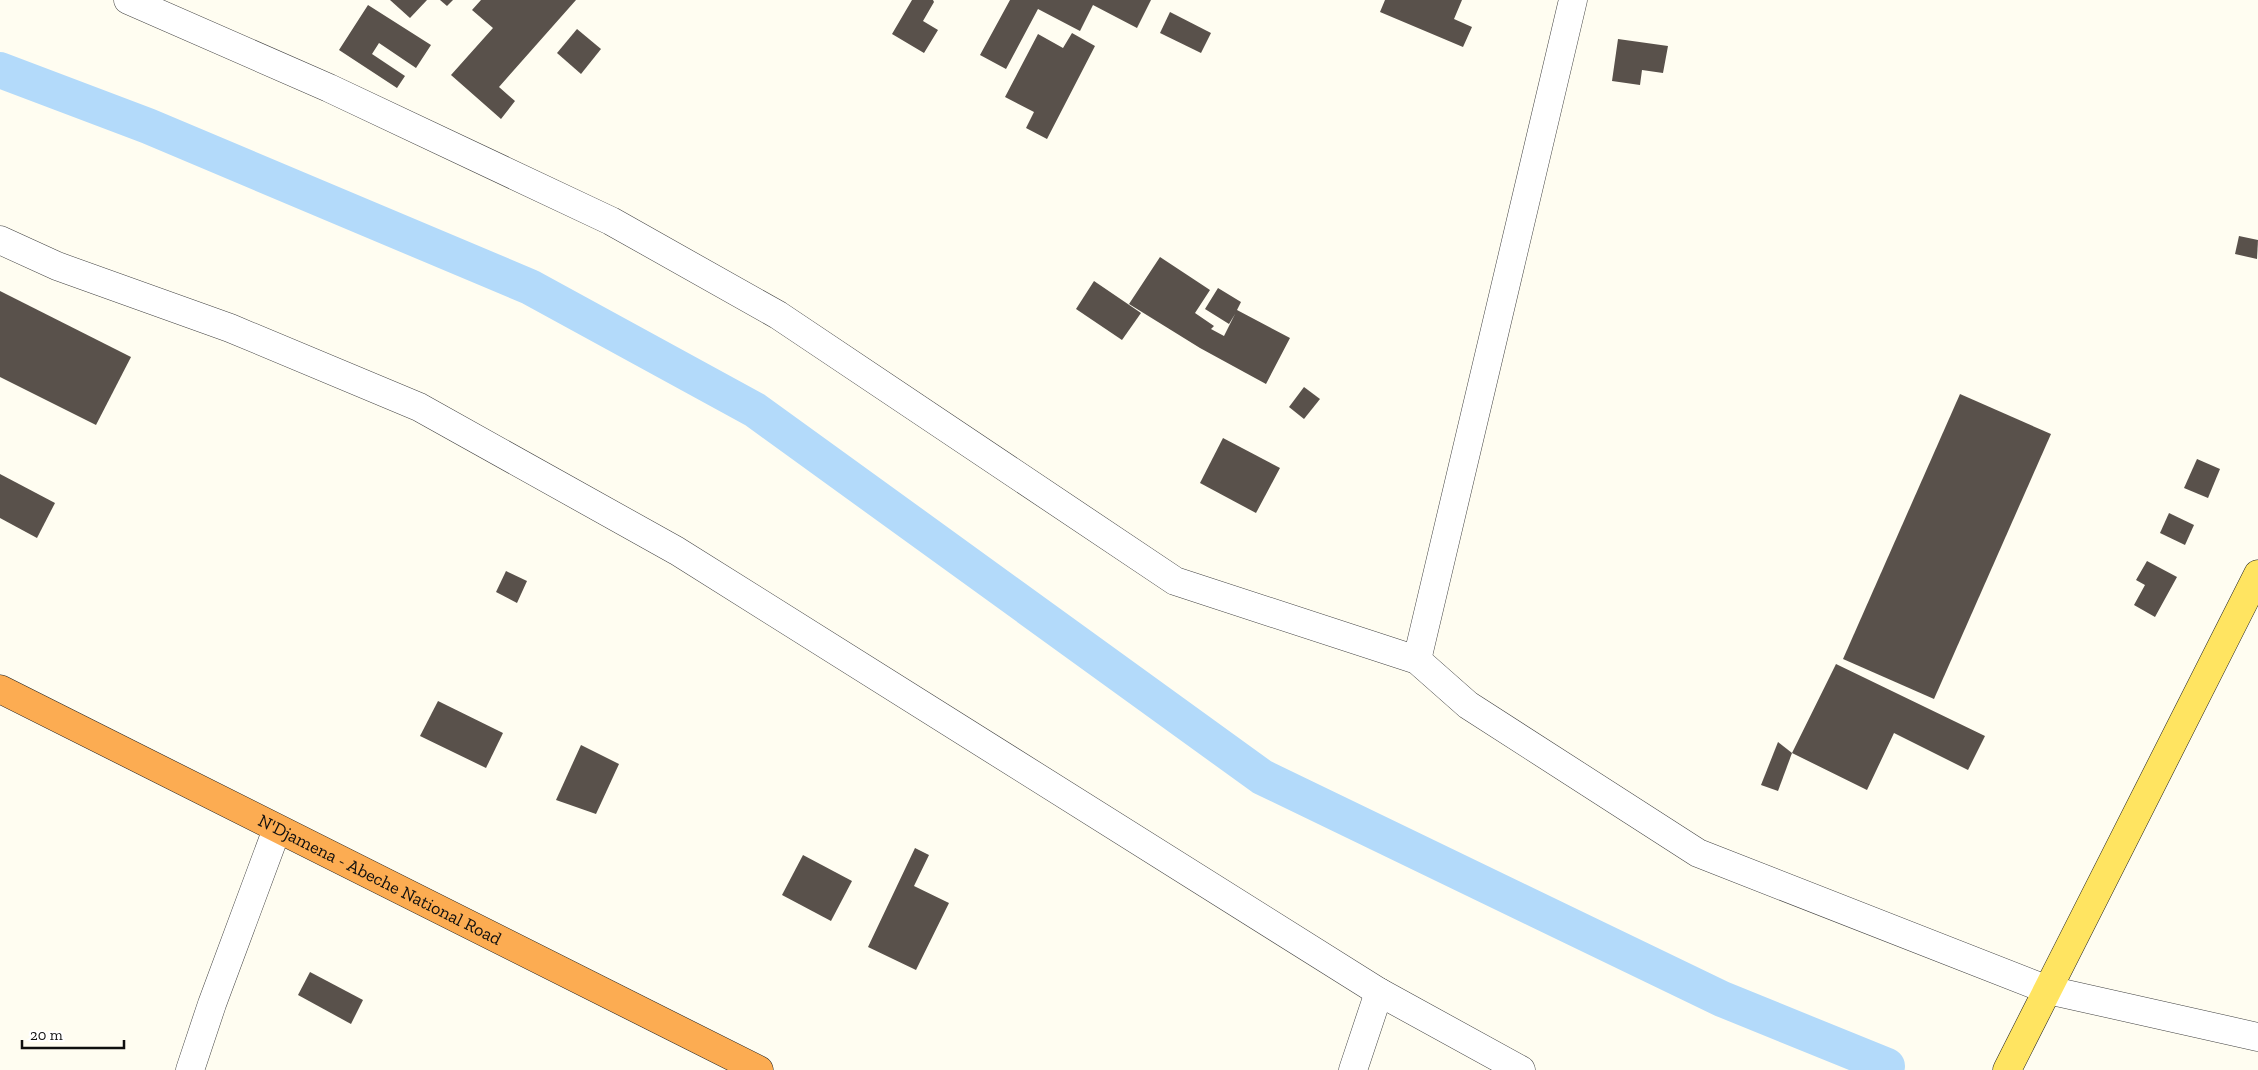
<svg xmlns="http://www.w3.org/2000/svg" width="2258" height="1070" font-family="'Zilla Slab',serif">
<rect width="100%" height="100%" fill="#fffdf1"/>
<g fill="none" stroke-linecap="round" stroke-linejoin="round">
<polyline stroke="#b3dafa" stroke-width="36" points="0,70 148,126 530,287 755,410 1262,777 1722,999 1887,1066"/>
</g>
<g fill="#59514b">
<polygon points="390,0 427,0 410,18"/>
<polygon points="440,0 453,0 447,6"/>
<polygon points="481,0 576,0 499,87 515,101 501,119 451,75 493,28 472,10"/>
<polygon points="912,0 933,0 934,2 923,21 938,30 924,53 892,34"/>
<polygon points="1010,0 1151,0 1137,28 1093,5 1080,31 1038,9 1006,69 980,55"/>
<polygon points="1385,0 1462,0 1454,19 1472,27 1463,47 1380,12"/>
<polygon points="368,5 431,45 416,68 379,43 372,54 405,76 397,88 339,50"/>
<polygon points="1170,12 1211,33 1201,53 1160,33"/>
<polygon points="577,29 601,49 581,74 557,53"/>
<polygon points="1072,33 1095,46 1047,139 1026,128 1034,112 1005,97 1038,34 1063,48"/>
<polygon points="1618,39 1668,46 1663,73 1642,70 1640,85 1612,81"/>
<polygon points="2239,236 2258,240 2257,259 2235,254"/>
<polygon points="1160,257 1210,290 1195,313 1214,326 1211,329 1224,336 1235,314 1229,324 1205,309 1218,288 1241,302 1237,310 1290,338 1266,384 1200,348 1129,304"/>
<polygon points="1094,281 1141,313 1122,340 1076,309"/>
<polygon points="0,291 131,357 96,425 0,377"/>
<polygon points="1304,387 1320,399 1304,419 1289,407"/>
<polygon points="1960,394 2051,434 1934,699 1843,659"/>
<polygon points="1223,438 1280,468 1256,513 1200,483"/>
<polygon points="2197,459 2220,469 2208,498 2184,488"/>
<polygon points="0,474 55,503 37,538 0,518"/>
<polygon points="2169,513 2194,525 2185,545 2160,533"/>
<polygon points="2147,561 2177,577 2155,617 2134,605 2145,585 2136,580"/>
<polygon points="506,571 527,581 517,603 496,592"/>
<polygon points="1836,664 1985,736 1968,770 1894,733 1867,790 1792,753"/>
<polygon points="438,701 503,733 486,768 420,736"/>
<polygon points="1778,742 1792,753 1778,791 1761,785"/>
<polygon points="581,745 619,764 596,814 556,800"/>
<polygon points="915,848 929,855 914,886 949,903 916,970 868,947"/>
<polygon points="803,855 852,881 831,921 782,895"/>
<polygon points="310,972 363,1000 351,1024 298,995"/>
</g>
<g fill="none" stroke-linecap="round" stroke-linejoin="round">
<g stroke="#424242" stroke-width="29">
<g id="minor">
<polyline points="128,0 329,88 611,221 778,315 1175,581 1417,660 1468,705 1698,853 2048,990 2258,1037"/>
<polyline points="0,240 57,266 230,328 419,407 677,551 1379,992 1521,1070"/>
<polyline points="1417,660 1573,0"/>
<polyline points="190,1070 212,1004 277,829"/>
<polyline points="1353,1070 1379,992"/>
</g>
</g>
<g stroke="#202020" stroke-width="29">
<polyline id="major" points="2007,1070 2258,574"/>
</g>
<g stroke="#202020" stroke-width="29">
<g id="highway">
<path id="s1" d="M0,689l759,381"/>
</g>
</g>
<use href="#minor" stroke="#fff" stroke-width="28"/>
<use href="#major" stroke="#ffe461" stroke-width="28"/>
<use href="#highway" stroke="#fcac52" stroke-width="28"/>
</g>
<g text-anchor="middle" stroke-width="5" stroke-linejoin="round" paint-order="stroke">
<g font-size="18" fill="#0f0f0f" stroke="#fff">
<text dy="6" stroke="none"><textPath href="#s1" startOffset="425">N'Djamena - Abeche National Road</textPath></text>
</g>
</g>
<path d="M22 1040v8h102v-8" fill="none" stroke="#0f0f0f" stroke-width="2.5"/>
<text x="30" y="1040" font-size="15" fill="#0f0f0f" stroke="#ffffff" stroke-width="4" paint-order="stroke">20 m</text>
</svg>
